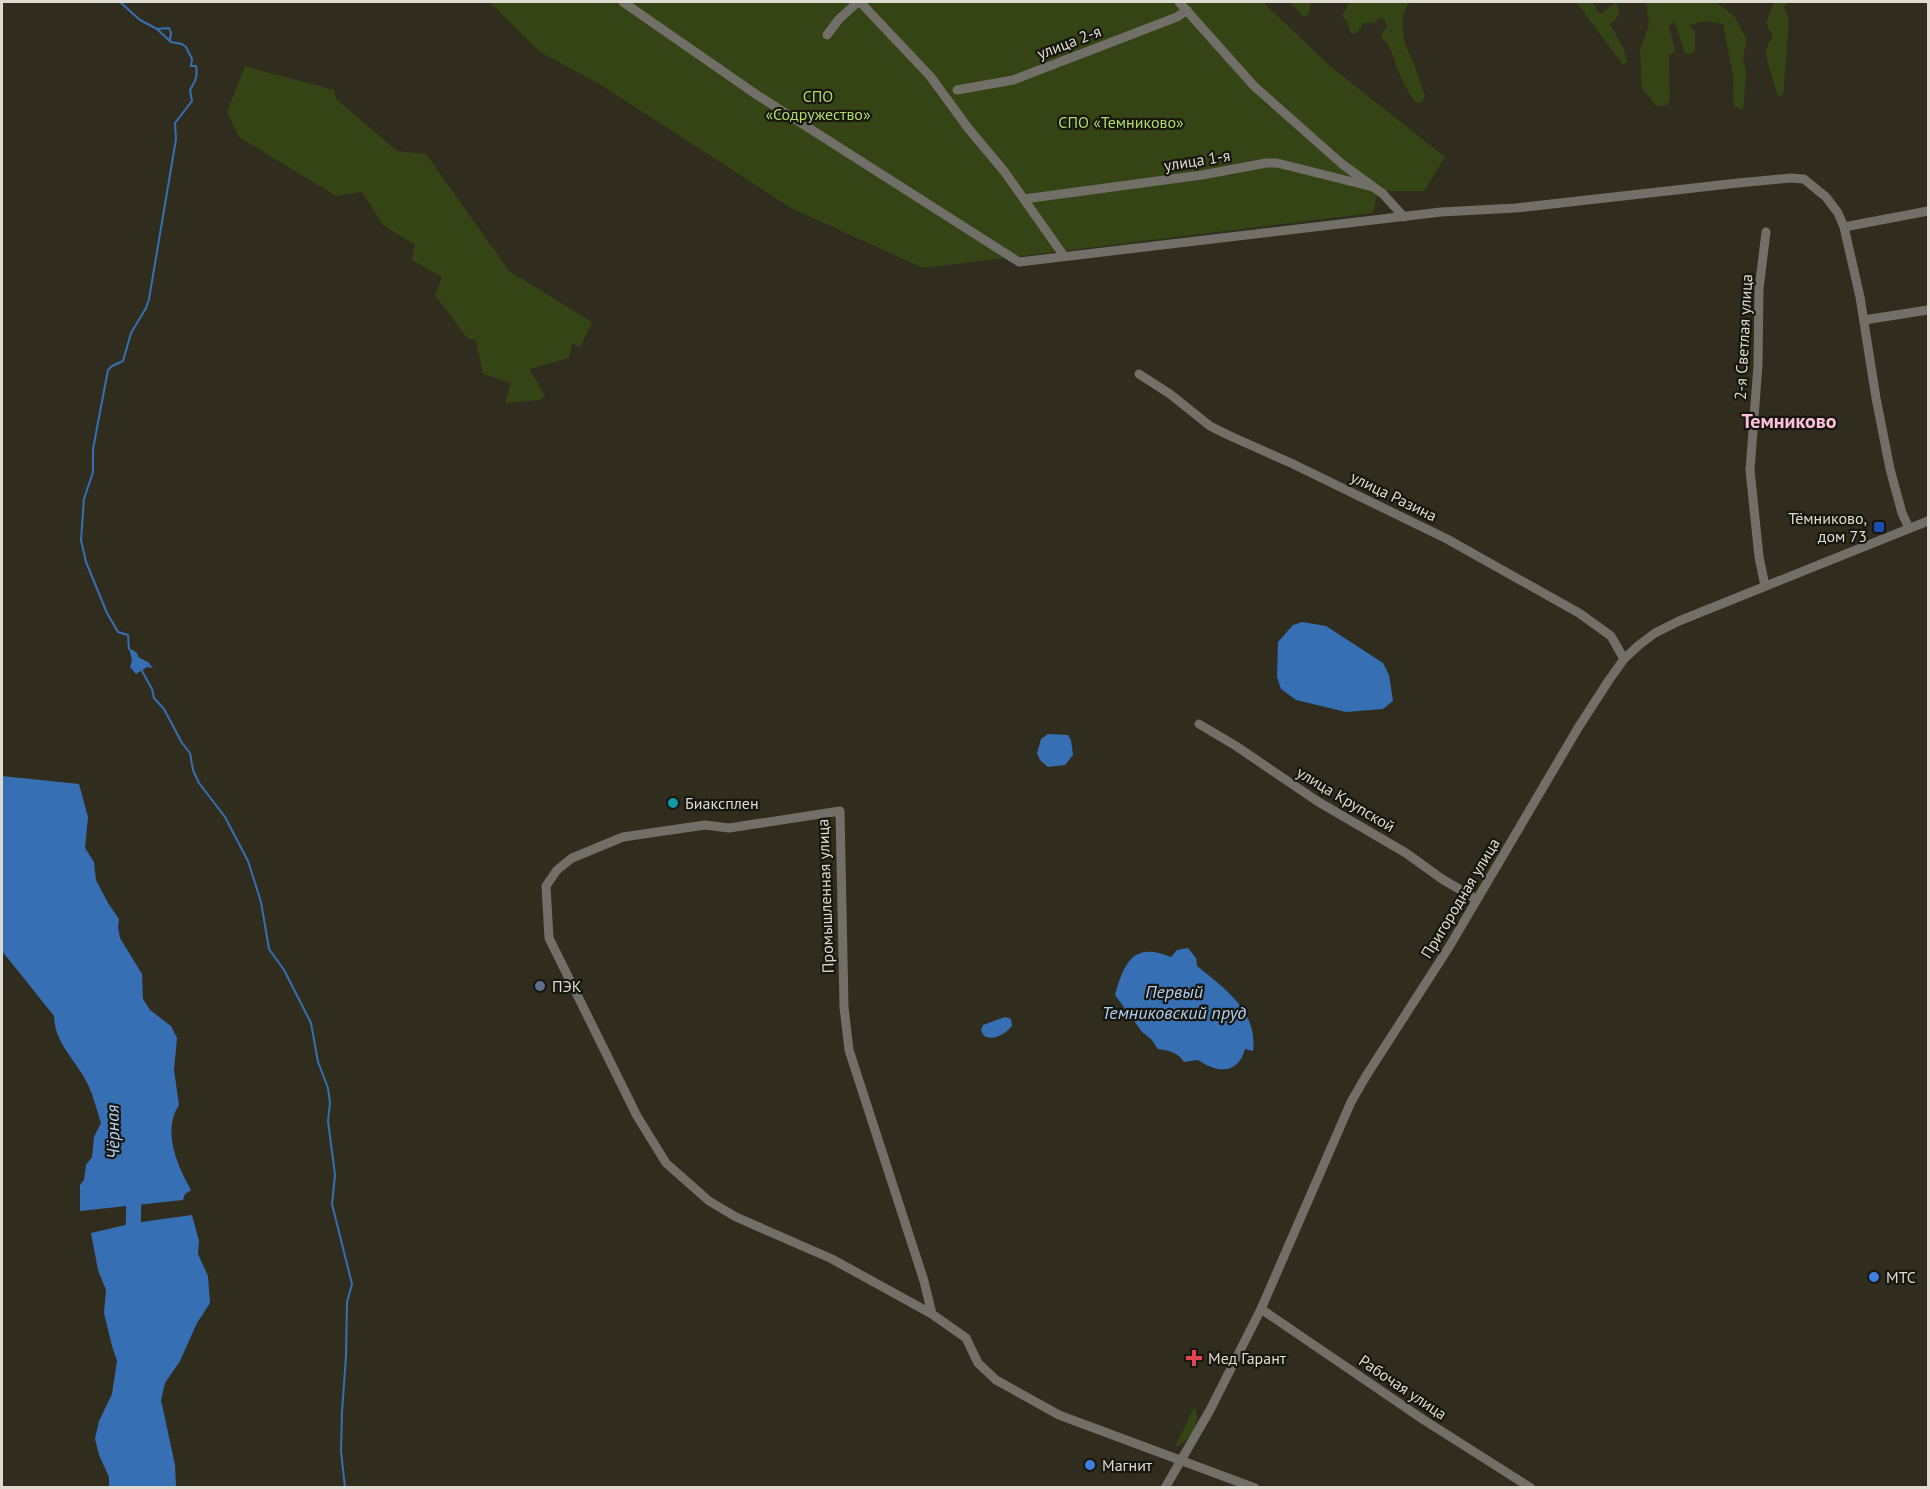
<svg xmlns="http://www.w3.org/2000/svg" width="1930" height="1489" font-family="'PT Sans',sans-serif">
<rect width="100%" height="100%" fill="#312d1e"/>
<g fill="#344414">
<polygon points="489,2 1263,2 1330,66 1445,157 1424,191 1378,191 1373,213 923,268 791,208 601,85 540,52"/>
<polygon points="1289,2 1311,2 1309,14 1304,17"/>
<path d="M1350,2h60c-15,19 -5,43 4,62 4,10 7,21 11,32l-3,6 -6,1c-8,-11 -14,-22 -19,-35 -5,-14 -4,-19 -15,-30v-6l4,-4 1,-4 -5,-7 -9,6h-9l-8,11 -5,-1 -5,-13 -4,-4z"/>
<polygon points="1576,2 1592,2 1600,14 1617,2 1619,15 1610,24 1624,49 1627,62 1623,65"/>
<polygon points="1646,2 1716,2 1735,17 1747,40 1743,57 1746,73 1743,110 1734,106 1733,76 1723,24 1706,21 1689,25 1695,31 1695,51 1690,55 1685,53 1674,21 1669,26 1675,51 1669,56 1670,100 1667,105 1656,106 1642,88 1640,50 1649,25"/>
<polygon points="1774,2 1789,2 1784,7 1789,21 1783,95 1778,96 1767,60 1766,49 1773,36 1766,23"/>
<polygon points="245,66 334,90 336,99 397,151 426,154 509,271 592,322 580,347 572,344 569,358 529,369 545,395 540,400 505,403 511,383 483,374 476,340 468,339 435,295 442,277 412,260 415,245 384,226 362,192 336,196 239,137 227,112"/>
<path d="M1195,1406c6,19 -3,33 -20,41z"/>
</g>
<g fill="#366fb4">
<polygon points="1302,622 1326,626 1383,663 1389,675 1393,701 1383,709 1346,712 1296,700 1281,689 1277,677 1278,642 1293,625"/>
<polygon points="129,648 137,653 138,657 148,662 153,668 147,667 136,674 130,667 132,660"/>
<polygon points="1048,734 1068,735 1071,740 1073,755 1065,765 1048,767 1040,760 1037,753 1041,739"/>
<path d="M2,776l77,8 9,33 -3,31 9,14 2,18 12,23 11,16 -1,8 2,11 22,36 1,25 7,11 21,16 6,12 -3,32 5,35c-17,26 -2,60 12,85l-6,4 -2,6 -103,11v-26l4,-5 2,-15 6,-8 2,-20 7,-14c-4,-12 -7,-25 -12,-36 -11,-26 -34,-41 -35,-71l-52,-65z"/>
<path d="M1188,948l8,10 1,8c27,22 61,45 56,85l-8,-2c-7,26 -28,24 -47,11l-14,2c-5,-9 -16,-12 -26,-13l-7,-10 -9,-7 -27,-37c9,-32 18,-54 56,-38l6,-7z"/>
<path d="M1005,1017l6,2 1,7c-7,8 -18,15 -28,10l-3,-6 2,-5z"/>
<polygon points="192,1215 199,1241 198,1254 208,1276 210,1303 197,1323 180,1361 165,1383 161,1400 175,1465 176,1487 109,1487 109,1477 99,1455 95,1439 99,1421 112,1394 117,1361 112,1346 104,1313 106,1290 98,1270 91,1233 134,1223"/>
</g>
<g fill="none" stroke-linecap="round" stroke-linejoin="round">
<g stroke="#366fb4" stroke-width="2">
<path d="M120,2l20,18 17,9 14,13 11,2 4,3 6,12 -1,7h5c2,12 -1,15 -6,24l2,11 -17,22 1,16 -27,160 -3,9 -15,25 -8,28 -11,5 -4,4 -15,79v23l-9,27 -3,41 5,22 21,51 11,19 10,3 1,14"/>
<polyline points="157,29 169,28 171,33 170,39"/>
<polyline points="141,669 152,689 154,698 164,709 182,743 190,753 193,770 199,783 225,817 248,861 261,902 269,949 284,970 311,1023 318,1062 328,1088 330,1103 328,1121 335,1175 332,1204 352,1284 347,1302 346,1356 342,1412 341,1451 345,1488"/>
</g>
<polyline stroke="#366fb4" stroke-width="15" points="133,1242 134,1185"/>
<g stroke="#726f68" stroke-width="9">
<polyline points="623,2 757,95 1019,262 1441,212 1516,208 1738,183 1790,178 1804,179 1826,197 1838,213 1844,227 1860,297 1876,398 1890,469 1902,513 1909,528"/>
<polyline points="860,2 930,76 968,128 1004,171 1064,256"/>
<polyline points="1179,2 1254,86 1342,164 1383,194 1404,217"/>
<polyline points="827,35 839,19 858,2"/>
<polyline points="957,90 1013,80 1177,17 1187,10"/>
<polyline points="1024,199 1202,175 1266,163 1277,163 1373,187"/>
<polyline points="1844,227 1928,211"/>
<polyline points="1864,320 1928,310"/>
<polyline points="1139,374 1170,394 1210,426 1228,435 1293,464 1447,539 1579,613 1611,636 1624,659"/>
<polyline points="1765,586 1759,557 1750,470 1758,365 1759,289 1766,232"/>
<polyline points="1199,724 1236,746 1317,801 1406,853 1442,879 1476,899"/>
<polyline points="1261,1309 1424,1420 1531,1488"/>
<polyline points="932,1314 924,1281 849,1050 844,1007 840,811 729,828 705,825 623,837 572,858 557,870 546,886 549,938 637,1116 666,1163 709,1201 736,1217 832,1259 932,1314 966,1338 978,1363 996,1380 1059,1415 1255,1488"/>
<polyline points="1165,1488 1210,1410 1261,1309 1351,1102 1366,1076 1449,947 1578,728 1609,680 1624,659 1639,645 1655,633 1679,621 1928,521"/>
</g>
</g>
<rect fill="#1a4fb4" stroke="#17160f" stroke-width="2" x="1873" y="521" width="12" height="12" rx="3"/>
<circle fill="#0f9aa8" stroke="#17160f" stroke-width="2" cx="673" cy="803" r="6"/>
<circle fill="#5c6f8a" stroke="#17160f" stroke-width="2" cx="540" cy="986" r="6"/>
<g fill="#3f7fe0" stroke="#17160f" stroke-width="2">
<circle cx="1874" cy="1277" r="6"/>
<circle cx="1090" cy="1465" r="6"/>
</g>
<path fill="#e0444e" stroke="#17160f" stroke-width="2" d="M1191 1349h6v6h6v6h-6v6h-6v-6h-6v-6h6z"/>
<g text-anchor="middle" stroke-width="4.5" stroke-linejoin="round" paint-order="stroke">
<g font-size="16" fill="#dedcd2" stroke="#17160f">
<text transform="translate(1069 42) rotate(-21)" y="6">улица 2-я</text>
<text transform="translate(1197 160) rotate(-9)" y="6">улица 1-я</text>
<text transform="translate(1743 337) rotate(-87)" y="6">2-я Светлая улица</text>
<text transform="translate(1394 496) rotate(26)" y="6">улица Разина</text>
<text transform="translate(1346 799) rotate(31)" y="6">улица Крупской</text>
<text transform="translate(825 896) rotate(-92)" y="6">Промышленная улица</text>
<text transform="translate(1460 898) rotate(-59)" y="6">Пригородная улица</text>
<text transform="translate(1403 1387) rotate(34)" y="6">Рабочая улица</text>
</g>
<g font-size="16" fill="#b1dc65" stroke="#17160f">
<text x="818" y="102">СПО<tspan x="818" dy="18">«Содружество»</tspan></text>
<text x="1121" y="128">СПО «Темниково»</text>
</g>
<g font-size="16" fill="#dedcd2" stroke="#17160f" text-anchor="start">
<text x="1867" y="524" text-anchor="end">Тёмниково,<tspan x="1867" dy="18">дом 73</tspan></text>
<text x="685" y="809">Биаксплен</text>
<text x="552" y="992">ПЭК</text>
<text x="1886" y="1283">МТС</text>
<text x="1208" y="1364">Мед Гарант</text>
<text x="1102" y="1471">Магнит</text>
</g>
<g font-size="18" font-style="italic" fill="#b2d0f6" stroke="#17160f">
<text x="1174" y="998">Первый<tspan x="1174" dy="21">Темниковский пруд</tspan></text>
<text transform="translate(113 1132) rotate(-91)" y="6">Чёрная</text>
</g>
<g font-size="20" font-weight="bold" fill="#fec0dc" stroke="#17160f">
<text x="1789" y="428">Темниково</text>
</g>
</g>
<rect width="1930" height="1489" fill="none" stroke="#dedcd2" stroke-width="6"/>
</svg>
